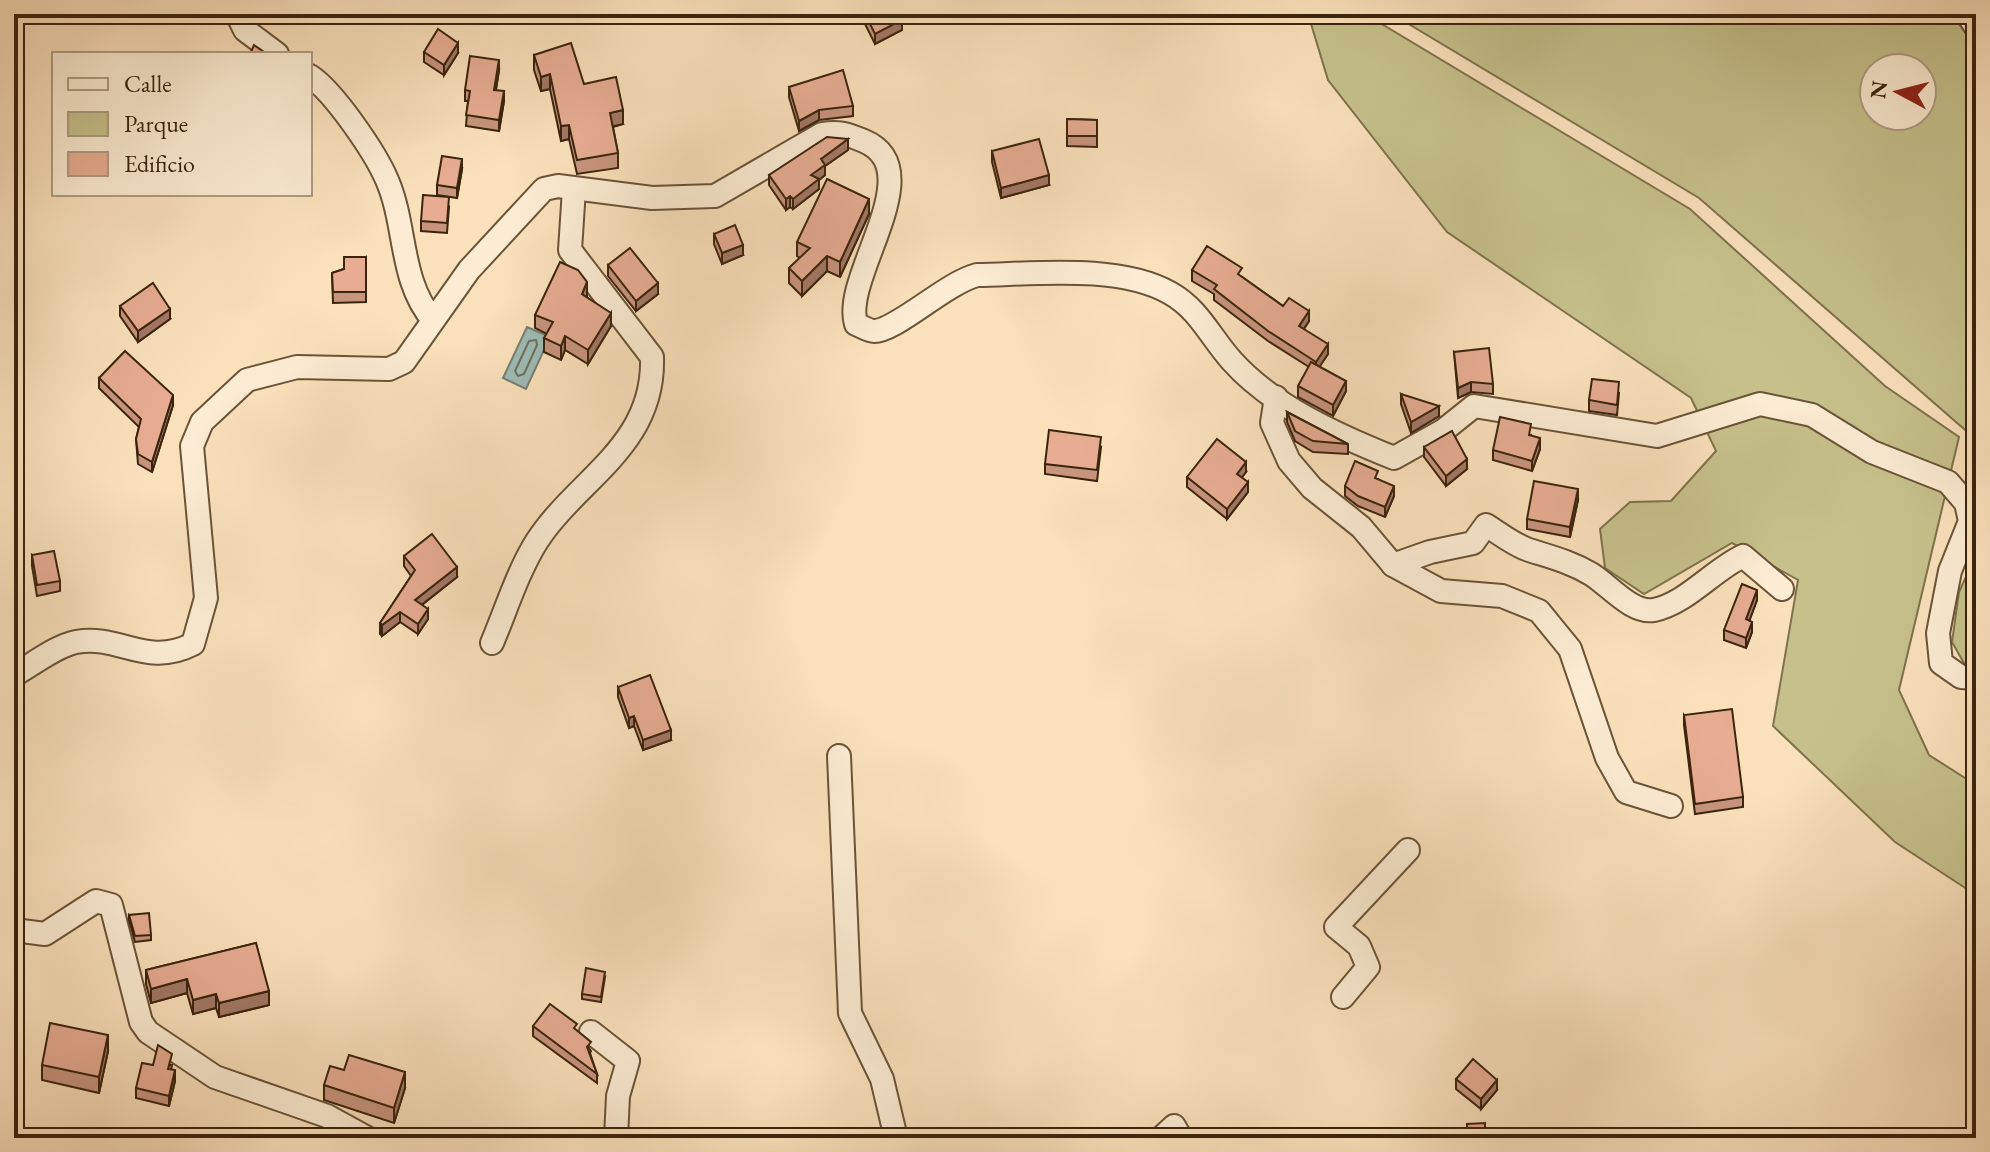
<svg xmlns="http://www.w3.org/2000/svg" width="1990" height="1152" font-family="'EB Garamond',serif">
<rect width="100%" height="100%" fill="#fae1bb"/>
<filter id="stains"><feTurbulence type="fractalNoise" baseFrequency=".0025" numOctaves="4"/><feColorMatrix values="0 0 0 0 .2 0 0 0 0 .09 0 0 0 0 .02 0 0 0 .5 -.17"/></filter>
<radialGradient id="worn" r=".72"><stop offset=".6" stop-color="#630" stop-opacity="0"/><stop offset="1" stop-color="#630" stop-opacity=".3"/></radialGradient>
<g fill="#c6c18b" stroke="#80724c" stroke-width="2" fill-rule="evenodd">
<polygon points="1308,14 1365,14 1690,209 1885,386 1959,437 1899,690 1929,755 1976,785 1976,895 1895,842 1773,726 1798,580 1732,543 1644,594 1605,568 1600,529 1630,502 1671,501 1716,451 1691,398 1447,232 1328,80"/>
<path d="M1392,14h584v488l-7,-29 3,-37 -273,-238zM1874,68h48v48h-48z"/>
<polygon points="1976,555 1976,665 1965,665 1952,642 1959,592"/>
</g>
<polygon fill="#9fbcb6" stroke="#777f73" stroke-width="2" points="527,327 550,337 526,389 503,378"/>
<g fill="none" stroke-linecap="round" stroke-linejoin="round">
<polygon stroke="#6d7062" stroke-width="2" points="536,340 537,345 524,374 518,376 515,371 529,341"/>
<g stroke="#6b5339" stroke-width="26">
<g id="minor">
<polyline points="237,14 245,30 277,54"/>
<polyline points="1967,14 1976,27"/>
<path d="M310,76c24,16 65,76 77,104 20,46 12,100 46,140"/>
<polyline points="1276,397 1272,423 1289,461 1312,488 1361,527 1393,565 1441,591 1502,596 1539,611 1570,649 1607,758 1626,792 1671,806"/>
<path d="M1393,565l37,-13 43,-9 13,-18c13,8 28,20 43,25 22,7 42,12 62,24 18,11 41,40 63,36 33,-7 59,-40 89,-54l39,33"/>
<path d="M492,643c14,-33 26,-72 45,-102 41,-63 118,-95 115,-184l-82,-107 4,-61"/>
<path d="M14,675c18,-10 42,-29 62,-33 44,-8 70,26 117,2l13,-46 -14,-152 10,-24 45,-42 50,-13 92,2 15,-7 65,-92 75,-81 14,-3 94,12 63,-2 107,-62c17,-3 25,0 42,7 68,29 -23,136 -8,183 5,2 13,7 18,7 22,0 72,-48 103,-56 57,-1 142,-11 193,18 29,16 41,45 62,68 40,45 107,75 162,97l50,-28 30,-24 183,30 103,-32 52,11 60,37 76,30 18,21 4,18 -20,50 -12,62 3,30 20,14 15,1"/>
<polyline points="839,756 850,1013 882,1079 896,1138"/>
<polyline points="14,930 45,934 96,901 111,905 141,1022 148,1032 215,1077 327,1116 367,1138"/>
<polyline points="1343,997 1368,967 1359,946 1336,927 1408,850"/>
<polyline points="591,1032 628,1061 618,1096 616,1138"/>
<polyline points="1161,1138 1174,1126 1181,1138"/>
</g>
</g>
<use href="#minor" stroke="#fcecd3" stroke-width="22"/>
</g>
<g fill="#c7947e" stroke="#3b240e" stroke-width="2">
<polygon points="860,14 906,14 906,21 902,23 902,30 875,44"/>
<polygon points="424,52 458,53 444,75 424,62"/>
<polygon points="534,55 584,84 623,124 613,127 618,153 618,168 577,174 569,139 561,141 550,89 541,91 534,70"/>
<polygon points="499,70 496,90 504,101 499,131 466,126 468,101 465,101 465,90"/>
<polygon points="789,87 853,106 853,116 819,120 799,131 789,97"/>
<polygon points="1067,119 1097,120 1097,147 1067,146"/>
<polygon points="848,150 825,166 825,175 819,180 819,189 793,209 790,207 786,210 769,185 769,175"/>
<polygon points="992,151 1049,185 1001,198 992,162"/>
<polygon points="462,169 457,198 437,195 437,185"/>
<polygon points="449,207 447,233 421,231 421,221"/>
<polygon points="869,214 840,277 827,271 802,296 789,283 789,268 800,258 797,256 797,242"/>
<polygon points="714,234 743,255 722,264 714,244"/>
<polygon points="366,257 366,302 333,303 332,273 344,269"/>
<polygon points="608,265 658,294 636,311 608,276"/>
<polygon points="1192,270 1242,277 1283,306 1309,321 1304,329 1328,354 1319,367 1346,391 1333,416 1298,397 1298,386 1309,367 1268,341 1214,300 1214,294 1192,281"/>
<polygon points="587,297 611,326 588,364 565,350 561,360 544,352 544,338 547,334 535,328 535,315"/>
<polygon points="120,306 170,319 138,342 120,316"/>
<polygon points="1454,352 1493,384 1493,394 1471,392 1458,398"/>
<polygon points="99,378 173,405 152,472 138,464 136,439 139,427 99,388"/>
<polygon points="1619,393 1617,415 1589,411 1589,400"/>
<polygon points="1401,394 1439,416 1411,433 1401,404"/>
<polygon points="1287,412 1348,444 1348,454 1313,452 1295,441 1287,422"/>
<polygon points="1531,435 1540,449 1532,471 1493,460 1493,450"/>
<polygon points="1101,447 1097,481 1045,474 1045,464"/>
<polygon points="1424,447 1467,469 1446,486 1424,457"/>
<polygon points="1246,472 1242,477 1248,492 1227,519 1187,487 1187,477"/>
<polygon points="1378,479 1394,496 1385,517 1358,506 1345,496 1345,486"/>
<polygon points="1578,500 1570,537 1527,529 1527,519"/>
<polygon points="32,555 60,581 60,591 37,596 32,566"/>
<polygon points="404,556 457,577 422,605 428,619 418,634 400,622 382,636 380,634 380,623 411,576 404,566"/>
<polygon points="1757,600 1749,621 1752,632 1746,648 1724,640 1724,630"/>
<polygon points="618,687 671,740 643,750 634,726 629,728 618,697"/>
<polygon points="1684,715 1743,797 1743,807 1695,814 1684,725"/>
<polygon points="129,915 151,935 151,940 135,942 129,920"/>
<polygon points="256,943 269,1005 219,1017 216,1008 193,1014 187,993 151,1003 146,984 146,970"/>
<polygon points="605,977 601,1002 582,999 582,994"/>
<polygon points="533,1026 577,1031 591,1051 590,1053 597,1074 597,1083 533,1036"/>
<polygon points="108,1051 99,1093 42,1080 42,1065"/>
<polygon points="153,1065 172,1065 171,1070 175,1081 169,1106 136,1098 136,1088"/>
<polygon points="1456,1079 1497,1090 1481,1109 1456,1089"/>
<polygon points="324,1085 405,1088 394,1123 324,1100"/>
</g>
<g fill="#a27866" stroke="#3b240e" stroke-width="2">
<polygon points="899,14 906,14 906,21 902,23 902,30 875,44 875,34"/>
<polygon points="458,43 458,53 444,75 444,65"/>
<polygon points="499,60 499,70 494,100 494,90"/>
<polygon points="550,74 550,89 541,91 541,77"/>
<polygon points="504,91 504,101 499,131 499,120"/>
<polygon points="623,110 623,124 610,127 610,113"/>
<polygon points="819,110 819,120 799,131 799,121"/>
<polygon points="569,125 569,139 561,141 561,126"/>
<polygon points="848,139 848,150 825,166 825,175 819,180 819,189 793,209 793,199 811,175 821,159"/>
<polygon points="462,159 462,169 457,198 457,188"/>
<polygon points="1049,175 1049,185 1001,198 1001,188"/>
<polygon points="790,196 790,207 786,210 786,199"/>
<polygon points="869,199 869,214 840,277 840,262"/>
<polygon points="743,245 743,255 722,264 722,253"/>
<polygon points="827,256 827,271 802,296 802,281"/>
<polygon points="587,282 587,296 582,308 582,294"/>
<polygon points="658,283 658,294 636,311 636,301"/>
<polygon points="170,309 170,319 138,342 138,331"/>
<polygon points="1309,311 1309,321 1299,336 1299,326"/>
<polygon points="611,313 611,326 588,364 588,350"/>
<polygon points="565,336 565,350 561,360 561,346"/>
<polygon points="1328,344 1328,354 1316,372 1316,362"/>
<polygon points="1346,381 1346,391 1333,416 1333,405"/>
<polygon points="1471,382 1471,392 1458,398 1458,388"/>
<polygon points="173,395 173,405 152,472 152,462"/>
<polygon points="1439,406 1439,416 1411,433 1411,422"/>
<polygon points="1540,438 1540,449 1532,471 1532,461"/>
<polygon points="1467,459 1467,469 1446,486 1446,476"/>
<polygon points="1246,462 1246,472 1237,484 1237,474"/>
<polygon points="1248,482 1248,492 1227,519 1227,509"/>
<polygon points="1394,486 1394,496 1385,517 1385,507"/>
<polygon points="1578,489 1578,500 1570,537 1570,527"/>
<polygon points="457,567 457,577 415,610 415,600"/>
<polygon points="1757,590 1757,600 1746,630 1746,619"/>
<polygon points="428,609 428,619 418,634 418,624"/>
<polygon points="400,612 400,622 382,636 382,625"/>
<polygon points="1752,622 1752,632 1746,648 1746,638"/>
<polygon points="634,716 634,726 629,728 629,718"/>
<polygon points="671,730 671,740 643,750 643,740"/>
<polygon points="187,979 187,993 151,1003 151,989"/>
<polygon points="269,991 269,1005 219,1017 219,1003"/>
<polygon points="216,994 216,1008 193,1014 193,1000"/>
<polygon points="20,1003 20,1008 14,1016 14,1010"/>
<polygon points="108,1035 108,1051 99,1093 99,1077"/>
<polygon points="175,1070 175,1081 169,1106 169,1096"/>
<polygon points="405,1072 405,1088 394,1123 394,1108"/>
<polygon points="1497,1080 1497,1090 1481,1109 1481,1099"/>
</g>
<g fill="#e7ac92" stroke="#3b240e" stroke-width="2">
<polygon points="865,14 899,14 902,20 875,34"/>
<polygon points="438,29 458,43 444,65 424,52"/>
<polygon points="571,43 584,84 616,77 623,110 610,113 618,153 577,160 569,125 561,126 550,74 541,77 534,55"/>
<polygon points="254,45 267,54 250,54"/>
<polygon points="470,56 499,60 494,90 504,91 499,120 466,115 470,91 465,90"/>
<polygon points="843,70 853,106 819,110 799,121 789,87"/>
<polygon points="1067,119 1097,120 1097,136 1067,136"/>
<polygon points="827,137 848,139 821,159 825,165 811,175 819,179 793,199 790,196 786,199 769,175"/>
<polygon points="1039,139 1049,175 1001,188 992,151"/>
<polygon points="442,156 462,159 457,188 437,185"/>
<polygon points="827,179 869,199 840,262 827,256 802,281 789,268 810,248 797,242"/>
<polygon points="423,195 449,197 447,223 421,221"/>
<polygon points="735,225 743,245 722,253 714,234"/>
<polygon points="1207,246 1242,268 1238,274 1283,306 1289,298 1309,311 1299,326 1328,344 1316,362 1268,331 1214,289 1217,285 1192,270"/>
<polygon points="630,248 658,283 636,301 608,265"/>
<polygon points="344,257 366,257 366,292 333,292 332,273 344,269"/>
<polygon points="560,262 578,270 587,282 582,294 611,313 588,350 565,336 561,346 544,338 553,322 535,315"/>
<polygon points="153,283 170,309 138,331 120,306"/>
<polygon points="1489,348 1493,384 1471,382 1458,388 1454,352"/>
<polygon points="125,351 173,395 152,462 138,454 136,439 141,419 99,378"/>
<polygon points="1311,362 1346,381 1333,405 1298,386"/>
<polygon points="1592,379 1619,382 1617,405 1589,400"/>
<polygon points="1401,394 1439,406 1411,422"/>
<polygon points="1287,412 1348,444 1313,441 1295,431"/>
<polygon points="1500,417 1531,424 1529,435 1540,438 1532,461 1493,450"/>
<polygon points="1049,430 1101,437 1097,470 1045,464"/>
<polygon points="1452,431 1467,459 1446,476 1424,447"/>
<polygon points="1217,439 1246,462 1237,474 1248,482 1227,509 1187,477"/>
<polygon points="1355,461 1378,471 1375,478 1394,486 1385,507 1358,496 1345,486"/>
<polygon points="1534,481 1578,489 1570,527 1527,519"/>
<polygon points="432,534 457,567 415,600 428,609 418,624 400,612 382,625 380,623 415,570 404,556"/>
<polygon points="54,551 60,581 37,585 32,555"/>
<polygon points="1742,584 1757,590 1746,619 1752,622 1746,638 1724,630"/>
<polygon points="650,675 671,730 643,740 634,716 629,718 618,687"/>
<polygon points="1732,709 1743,797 1695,804 1684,715"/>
<polygon points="149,913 151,935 135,936 129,915"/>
<polygon points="256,943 269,991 219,1003 216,994 193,1000 187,979 151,989 146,970"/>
<polygon points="586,968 605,972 601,997 582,994"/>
<polygon points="14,993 16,993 20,1003 14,1010"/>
<polygon points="550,1004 577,1024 574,1028 591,1042 587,1047 597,1074 533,1026"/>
<polygon points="50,1023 108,1035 99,1077 42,1065"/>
<polygon points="158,1045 172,1054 168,1069 175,1070 169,1096 136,1088 142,1063 153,1065"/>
<polygon points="349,1055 405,1072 394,1108 324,1085 330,1066 344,1070"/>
<polygon points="1473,1059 1497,1080 1481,1099 1456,1079"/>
<polygon points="1485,1123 1485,1138 1467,1138 1467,1124"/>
</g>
<rect width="1990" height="1152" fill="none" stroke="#fae1bb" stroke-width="48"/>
<rect x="16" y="16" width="1958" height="1120" fill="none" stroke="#3b240e" stroke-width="4"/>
<rect x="24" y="24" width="1942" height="1104" fill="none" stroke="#3b240e" stroke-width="2"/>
<rect x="52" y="52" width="260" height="144" fill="#fcecd3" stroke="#af9c84" stroke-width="2"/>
<rect x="68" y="78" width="40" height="12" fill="#fcecd3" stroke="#af9c84" stroke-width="2"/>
<text x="124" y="92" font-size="24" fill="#3b240e">Calle</text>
<rect x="68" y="112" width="40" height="24" fill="#c6c18b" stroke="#af9c84" stroke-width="2"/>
<text x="124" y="132" font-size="24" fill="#3b240e">Parque</text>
<rect x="68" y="152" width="40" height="24" fill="#e7ac92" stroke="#af9c84" stroke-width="2"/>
<text x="124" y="172" font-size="24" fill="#3b240e">Edificio</text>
<g transform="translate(1898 92) rotate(277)"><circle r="38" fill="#fcecd3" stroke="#af9c84" stroke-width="2"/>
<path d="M0-6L14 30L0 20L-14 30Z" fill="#8f2418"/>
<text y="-12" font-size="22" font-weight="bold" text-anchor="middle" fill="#3b240e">N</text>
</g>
<rect width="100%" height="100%" filter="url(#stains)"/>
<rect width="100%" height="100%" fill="url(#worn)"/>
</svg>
